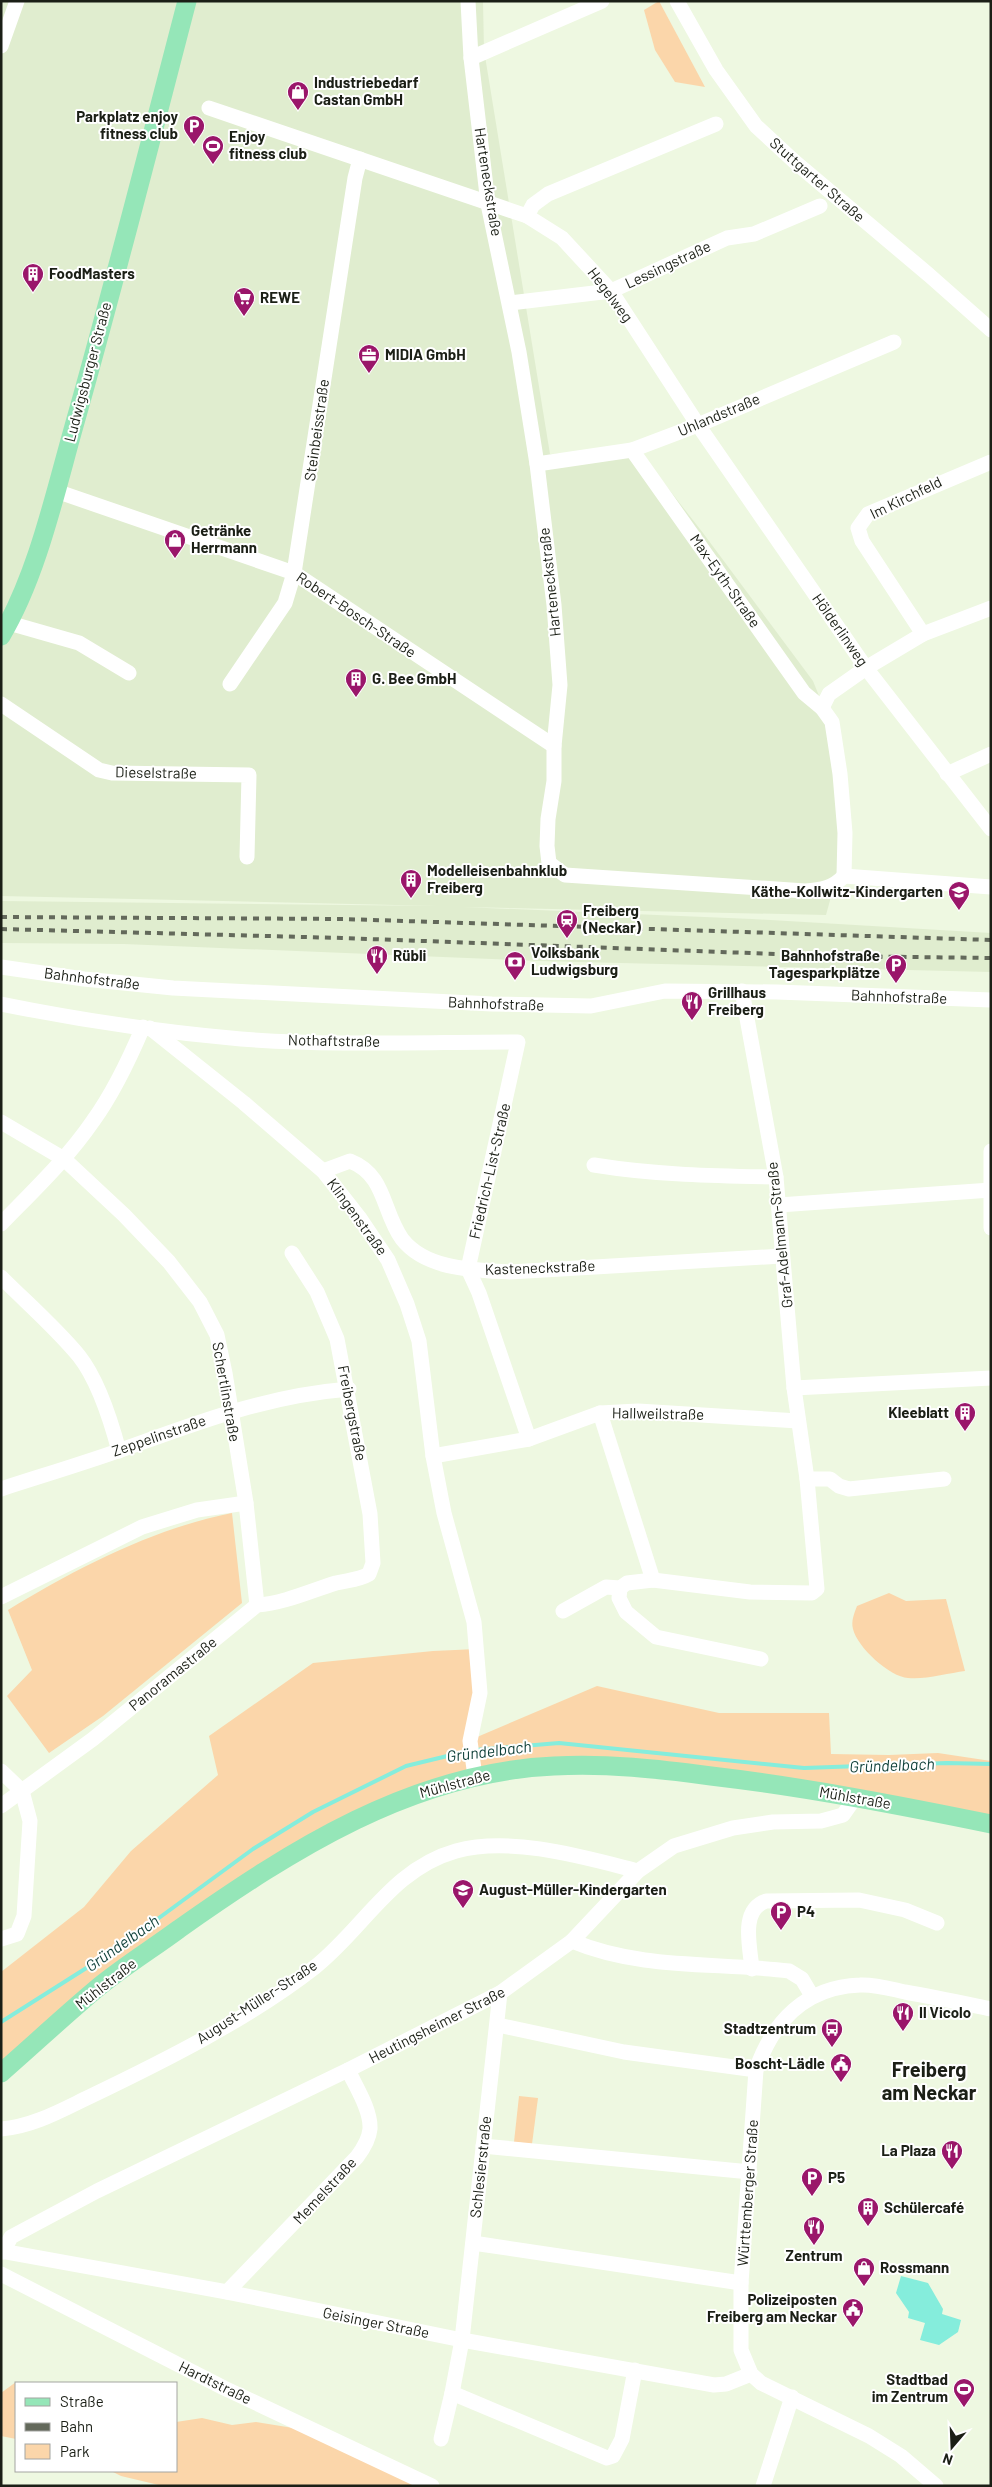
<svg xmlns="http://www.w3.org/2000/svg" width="992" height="2487" font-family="Barlow,sans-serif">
<rect width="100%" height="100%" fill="#eef8e1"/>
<polygon fill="#e0edcf" points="1,1 483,1 484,50 550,454 639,451 703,533 813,681 836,738 843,853 826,915 463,907 752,919 991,933 991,972 538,961 124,944 1,943 1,901 439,906 1,896"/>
<g fill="#fbd6aa">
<polygon points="659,1 705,87 675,82 655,50 644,10"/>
<path d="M232,1513l10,90 -139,113 -54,37 -42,-57 25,-26 -24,-60c69,-42 144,-81 224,-97z"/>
<path d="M889,1593l17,8 40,-2 19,72c-16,2 -41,9 -57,7 -18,-1 -51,-31 -55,-49 -2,-8 1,-15 4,-23z"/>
<polygon points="477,1649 470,1740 597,1686 719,1713 829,1713 831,1754 889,1755 938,1753 991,1761 991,1824 660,1769 475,1776 288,1857 1,2064 1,1972 84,1907 131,1851 218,1775 209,1736 313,1663 433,1651"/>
<polygon points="519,2096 538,2098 532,2144 514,2142"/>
<polygon points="16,2382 22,2383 16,2383 16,2439 1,2436 1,2393"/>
<polygon points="202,2418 232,2425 256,2422 318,2432 432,2486 163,2486 121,2476 111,2471 176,2471 176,2422"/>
</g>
<polygon fill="#85eddc" points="901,2276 928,2283 943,2309 942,2314 961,2320 958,2332 939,2345 920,2340 925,2323 908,2318 909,2312 896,2293"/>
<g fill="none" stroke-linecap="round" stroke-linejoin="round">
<g stroke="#85eddc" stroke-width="4">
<polyline points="475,1750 559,1743 804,1768 947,1763 991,1764"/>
<polyline points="1,2022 118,1948 253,1849 313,1812 406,1766 468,1751"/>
</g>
<g stroke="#fff" stroke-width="15">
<path d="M468,1l3,57 17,146 31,148 18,112 17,141 6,80 -6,61v35l-6,38 -1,27 2,17 16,12 240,16c16,-1 28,-3 39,-15"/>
<polyline points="677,1 716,70 756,126 795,162 929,275 991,330"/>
<polyline points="1,46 17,1"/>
<polyline points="471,58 602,1"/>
<polyline points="209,108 527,216 562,238 611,291 698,425 866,668 991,829"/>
<polyline points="527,216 533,205 548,194 716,124"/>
<polyline points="510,303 611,291 727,238 754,234 820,206"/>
<polyline points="632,450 804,693 822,708 832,722 840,774 845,833 844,876"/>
<polyline points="537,464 632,450 698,425 894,342"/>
<polyline points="56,491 294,573 554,746"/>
<polyline points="9,623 79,643 129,673"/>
<polyline points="923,634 862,541 858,528 868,514 991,462"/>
<polyline points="230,684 285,603 294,573 355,178 360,159"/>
<polyline points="1,704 99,770 112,773 249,775 247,857"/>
<polyline points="822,708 829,694 866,668 923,634 991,608"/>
<polyline points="947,774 991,754"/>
<polyline points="844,876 991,887"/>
<polyline points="1,967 84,979 173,988 492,1004 591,1006 665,991 777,992 991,1000"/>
<path d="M1,1004c79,16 160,28 240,35 92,7 185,3 277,3l-50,227 11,24 50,146"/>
<polyline points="150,1028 244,1103 323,1171 359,1217 388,1260 407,1304 419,1341 433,1456 444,1513 474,1622 480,1693 470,1741 475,1776"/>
<polyline points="1,1122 64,1159 124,1215 169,1262 200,1302 217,1335 225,1373 246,1503 257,1605"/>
<polyline points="991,1151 991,1228"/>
<path d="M594,1165c61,10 121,11 182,12"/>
<path d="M323,1171l27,-10c36,14 32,50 52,78 24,31 73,31 108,33l272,-16"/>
<polyline points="779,1205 991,1190"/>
<path d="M1,1224c32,-33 66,-65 92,-103 21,-29 36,-61 50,-94"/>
<path d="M1,1277c26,26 55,51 78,79 19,24 32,65 40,95"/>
<polyline points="794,1388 991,1378"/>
<polyline points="600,1413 653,1580"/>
<polyline points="433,1456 529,1439 600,1413 638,1411 798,1421"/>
<polyline points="807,1479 830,1479 839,1486 849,1489 944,1479"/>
<path d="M1,1489c40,-13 80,-25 120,-39 78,-28 144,-54 228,-61"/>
<polyline points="620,1588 619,1598 626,1612 656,1637 761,1659"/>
<polyline points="1,1597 142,1527 197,1510 246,1503"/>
<polyline points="563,1611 606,1587 620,1588 627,1583 653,1580 750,1592 812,1593 817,1589 807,1479 794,1388 776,1177 742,991"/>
<polyline points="1,1771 22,1791"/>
<path d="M1,1806l92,-67 164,-134c28,-2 53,-14 79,-22 12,-3 23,-3 33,-9l4,-11 -3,-49 -33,-175 -20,-47 -25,-39"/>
<polyline points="1,1939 17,1934 24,1916 30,1821 22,1791"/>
<path d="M572,1941c69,29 144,21 217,30l13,8 10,17"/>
<path d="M752,1969c-2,-23 -12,-59 14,-68l93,-1 46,10 32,13"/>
<polyline points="500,1993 462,2340 452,2393 607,2458 613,2456 622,2439 635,2370"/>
<polyline points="498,2025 624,2052 756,2070"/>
<path d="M1,2129c31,-2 61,-19 88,-32 75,-36 161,-79 226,-130 49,-39 77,-98 141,-116 56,-15 127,6 182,20"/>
<polyline points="483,2146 750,2172"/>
<polyline points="473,2243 741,2283"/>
<polyline points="1,2251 227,2292 462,2340 714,2385 726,2384 751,2374"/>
<polyline points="3,2252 11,2237 97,2191 348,2070 500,1993 572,1941 638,1871 674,1846 733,1828 773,1822 821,1821 843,1815 855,1798"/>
<polyline points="1,2274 224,2388 432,2486"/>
<path d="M227,2292l130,-135c6,-8 12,-18 13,-28 1,-19 -14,-42 -22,-59"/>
<polyline points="441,2439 452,2393"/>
<polyline points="763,2486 792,2397"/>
<path d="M936,2486l-35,-30 -32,-20 -108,-53 -10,-9 -10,-24v-67l15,-213c17,-49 50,-83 104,-85 14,-1 31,4 45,7 29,5 57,11 86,17"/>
</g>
<g stroke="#95e6b8" stroke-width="19">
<path d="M1,636c36,-60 54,-143 73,-210 40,-141 76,-283 113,-425"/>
<path d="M1,2073c32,-28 62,-56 94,-83 26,-22 57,-41 84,-61 112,-79 234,-157 375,-163 52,-3 105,3 157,10 94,11 187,29 280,48"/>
</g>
<g stroke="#63695b" stroke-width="4" stroke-dasharray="6 6" stroke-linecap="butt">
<polyline points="1,917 343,919 991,940"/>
<polyline points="1,929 342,938 831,956 991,958"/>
</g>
</g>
<defs>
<g id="shop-pin" transform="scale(1.125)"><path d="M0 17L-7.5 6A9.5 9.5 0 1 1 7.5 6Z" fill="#9a166a" stroke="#fff"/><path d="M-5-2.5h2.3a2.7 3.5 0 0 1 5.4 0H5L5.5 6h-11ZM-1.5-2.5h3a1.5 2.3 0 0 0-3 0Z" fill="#fff"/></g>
<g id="parking-pin" transform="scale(1.125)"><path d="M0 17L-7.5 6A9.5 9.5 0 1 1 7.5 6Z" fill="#9a166a" stroke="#fff"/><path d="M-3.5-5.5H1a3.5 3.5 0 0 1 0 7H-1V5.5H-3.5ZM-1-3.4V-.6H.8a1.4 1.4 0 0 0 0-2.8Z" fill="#fff"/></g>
<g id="stadium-pin" transform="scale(1.125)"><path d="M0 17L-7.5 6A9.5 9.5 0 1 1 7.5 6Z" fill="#9a166a" stroke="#fff"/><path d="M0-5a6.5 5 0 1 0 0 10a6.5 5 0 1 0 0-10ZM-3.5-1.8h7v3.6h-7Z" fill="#fff"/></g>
<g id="building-pin" transform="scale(1.125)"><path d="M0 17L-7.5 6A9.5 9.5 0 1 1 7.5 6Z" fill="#9a166a" stroke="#fff"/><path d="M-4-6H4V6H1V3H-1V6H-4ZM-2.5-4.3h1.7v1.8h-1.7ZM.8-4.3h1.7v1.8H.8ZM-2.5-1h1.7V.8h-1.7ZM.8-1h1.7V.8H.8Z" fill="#fff"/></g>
<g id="supermarket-pin" transform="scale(1.125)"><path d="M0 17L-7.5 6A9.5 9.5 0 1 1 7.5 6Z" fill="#9a166a" stroke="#fff"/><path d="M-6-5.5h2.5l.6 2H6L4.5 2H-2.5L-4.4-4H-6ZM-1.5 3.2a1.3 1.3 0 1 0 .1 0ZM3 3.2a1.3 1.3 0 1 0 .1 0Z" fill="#fff"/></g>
<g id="office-pin" transform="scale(1.125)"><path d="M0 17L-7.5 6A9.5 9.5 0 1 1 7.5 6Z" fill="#9a166a" stroke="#fff"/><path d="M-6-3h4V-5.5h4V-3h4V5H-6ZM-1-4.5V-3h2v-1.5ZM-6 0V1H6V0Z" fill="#fff"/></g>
<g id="school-pin" transform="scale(1.125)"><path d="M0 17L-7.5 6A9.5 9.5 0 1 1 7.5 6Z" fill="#9a166a" stroke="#fff"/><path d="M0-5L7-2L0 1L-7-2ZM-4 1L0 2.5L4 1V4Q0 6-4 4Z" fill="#fff"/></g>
<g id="station-pin" transform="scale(1.125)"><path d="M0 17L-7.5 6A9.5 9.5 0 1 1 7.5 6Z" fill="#9a166a" stroke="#fff"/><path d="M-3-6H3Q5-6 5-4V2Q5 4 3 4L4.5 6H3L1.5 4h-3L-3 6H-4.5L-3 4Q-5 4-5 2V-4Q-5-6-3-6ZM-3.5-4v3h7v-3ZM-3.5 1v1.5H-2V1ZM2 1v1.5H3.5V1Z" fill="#fff"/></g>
<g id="restaurant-pin" transform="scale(1.125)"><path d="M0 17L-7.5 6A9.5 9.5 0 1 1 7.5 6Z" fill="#9a166a" stroke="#fff"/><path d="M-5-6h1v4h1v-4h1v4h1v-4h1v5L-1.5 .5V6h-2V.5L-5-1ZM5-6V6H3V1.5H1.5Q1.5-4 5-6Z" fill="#fff"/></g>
<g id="bank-pin" transform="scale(1.125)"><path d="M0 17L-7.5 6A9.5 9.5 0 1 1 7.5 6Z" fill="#9a166a" stroke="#fff"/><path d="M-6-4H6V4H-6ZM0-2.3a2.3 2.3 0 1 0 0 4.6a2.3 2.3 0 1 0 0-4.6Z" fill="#fff"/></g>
<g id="bus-pin" transform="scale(1.125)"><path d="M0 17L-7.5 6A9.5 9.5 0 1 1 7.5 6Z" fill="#9a166a" stroke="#fff"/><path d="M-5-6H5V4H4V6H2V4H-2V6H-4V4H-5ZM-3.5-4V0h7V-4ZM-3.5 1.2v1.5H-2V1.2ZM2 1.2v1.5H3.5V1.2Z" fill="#fff"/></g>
<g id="civic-pin" transform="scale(1.125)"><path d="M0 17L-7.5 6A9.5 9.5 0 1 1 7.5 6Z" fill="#9a166a" stroke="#fff"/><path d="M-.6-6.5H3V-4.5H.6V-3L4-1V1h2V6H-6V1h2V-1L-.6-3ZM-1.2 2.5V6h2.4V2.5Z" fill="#fff"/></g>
</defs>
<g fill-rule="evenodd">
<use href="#shop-pin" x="298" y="92"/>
<use href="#parking-pin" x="194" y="126"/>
<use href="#stadium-pin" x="213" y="146"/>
<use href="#building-pin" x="33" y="274"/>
<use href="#supermarket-pin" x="244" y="298"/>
<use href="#office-pin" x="369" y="355"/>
<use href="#shop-pin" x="175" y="540"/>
<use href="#building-pin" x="356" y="679"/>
<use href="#building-pin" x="411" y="880"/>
<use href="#school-pin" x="959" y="892"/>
<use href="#station-pin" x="567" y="920"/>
<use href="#restaurant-pin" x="377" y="956"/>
<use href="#bank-pin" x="515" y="962"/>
<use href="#parking-pin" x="896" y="965"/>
<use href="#restaurant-pin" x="692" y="1002"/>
<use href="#building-pin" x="965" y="1413"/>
<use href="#school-pin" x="463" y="1890"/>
<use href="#parking-pin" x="781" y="1912"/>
<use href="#restaurant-pin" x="903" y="2013"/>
<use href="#bus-pin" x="832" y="2029"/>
<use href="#civic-pin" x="841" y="2064"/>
<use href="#restaurant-pin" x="952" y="2151"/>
<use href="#parking-pin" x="812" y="2178"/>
<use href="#building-pin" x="868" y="2208"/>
<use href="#restaurant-pin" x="814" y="2227"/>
<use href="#shop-pin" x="864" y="2268"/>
<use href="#civic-pin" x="853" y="2309"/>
<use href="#stadium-pin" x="964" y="2389"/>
</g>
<g text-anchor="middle" stroke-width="4" stroke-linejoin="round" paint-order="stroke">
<g font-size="15" font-weight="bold" fill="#1b1f16" stroke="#fff" text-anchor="start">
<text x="314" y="88">Industriebedarf<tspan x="314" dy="17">Castan GmbH</tspan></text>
<text x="178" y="122" text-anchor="end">Parkplatz enjoy<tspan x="178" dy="17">fitness club</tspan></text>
<text x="229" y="142">Enjoy<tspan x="229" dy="17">fitness club</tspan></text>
<text x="49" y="279">FoodMasters</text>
<text x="260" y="303">REWE</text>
<text x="385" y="360">MIDIA GmbH</text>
<text x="191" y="536">Getränke<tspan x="191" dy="17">Herrmann</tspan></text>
<text x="372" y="684">G. Bee GmbH</text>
<text x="427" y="876">Modelleisenbahnklub<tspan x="427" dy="17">Freiberg</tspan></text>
<text x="943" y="897" text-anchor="end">Käthe-Kollwitz-Kindergarten</text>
<text x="583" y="916">Freiberg<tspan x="583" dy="17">(Neckar)</tspan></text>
<text x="531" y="958">Volksbank<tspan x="531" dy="17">Ludwigsburg</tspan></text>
<text x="393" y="961">Rübli</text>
<text x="880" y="961" text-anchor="end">Bahnhofstraße<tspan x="880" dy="17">Tagesparkplätze</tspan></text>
<text x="708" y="998">Grillhaus<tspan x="708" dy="17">Freiberg</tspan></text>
<text x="949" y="1418" text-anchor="end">Kleeblatt</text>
<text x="479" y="1895">August-Müller-Kindergarten</text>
<text x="797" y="1917">P4</text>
<text x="919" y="2018">Il Vicolo</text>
<text x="816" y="2034" text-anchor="end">Stadtzentrum</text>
<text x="825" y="2069" text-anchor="end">Boscht-Lädle</text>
<text x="936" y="2156" text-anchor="end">La Plaza</text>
<text x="828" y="2183">P5</text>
<text x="884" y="2213">Schülercafé</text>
<text x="814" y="2261" text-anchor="middle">Zentrum</text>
<text x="880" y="2273">Rossmann</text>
<text x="837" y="2305" text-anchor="end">Polizeiposten<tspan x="837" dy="17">Freiberg am Neckar</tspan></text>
<text x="948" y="2385" text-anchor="end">Stadtbad<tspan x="948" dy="17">im Zentrum</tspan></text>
</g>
<g font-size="15" fill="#1b1f16" stroke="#fff">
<text transform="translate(817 180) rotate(41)" y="5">Stuttgarter Straße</text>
<text transform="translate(488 182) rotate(81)" y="5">Harteneckstraße</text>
<text transform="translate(668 265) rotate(-25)" y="5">Lessingstraße</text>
<text transform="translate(610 295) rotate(53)" y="5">Hegelweg</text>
<text transform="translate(88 372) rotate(-75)" y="5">Ludwigsburger Straße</text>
<text transform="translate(719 415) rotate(-23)" y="5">Uhlandstraße</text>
<text transform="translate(317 430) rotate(-82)" y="5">Steinbeisstraße</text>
<text transform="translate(906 498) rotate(-26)" y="5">Im Kirchfeld</text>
<text transform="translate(725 581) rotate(55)" y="5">Max-Eyth-Straße</text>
<text transform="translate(550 582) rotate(-96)" y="5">Harteneckstraße</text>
<text transform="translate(356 615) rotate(34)" y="5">Robert-Bosch-Straße</text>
<text transform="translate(840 630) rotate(55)" y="5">Hölderlinweg</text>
<text transform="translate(156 773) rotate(1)" y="5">Dieselstraße</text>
<text transform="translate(92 979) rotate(7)" y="5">Bahnhofstraße</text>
<text transform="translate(899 997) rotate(2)" y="5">Bahnhofstraße</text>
<text transform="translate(496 1004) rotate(2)" y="5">Bahnhofstraße</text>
<text transform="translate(334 1041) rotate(1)" y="5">Nothaftstraße</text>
<text transform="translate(490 1171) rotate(-77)" y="5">Friedrich-List-Straße</text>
<text transform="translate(357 1217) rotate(54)" y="5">Klingenstraße</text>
<text transform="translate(780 1235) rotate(-96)" y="5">Graf-Adelmann-Straße</text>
<text transform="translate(540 1268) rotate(-2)" y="5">Kasteneckstraße</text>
<text transform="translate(226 1392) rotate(80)" y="5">Schertlinstraße</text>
<text transform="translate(352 1413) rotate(79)" y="5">Freibergstraße</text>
<text transform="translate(658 1414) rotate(1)" y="5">Hallweilstraße</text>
<text transform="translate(159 1436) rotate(-19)" y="5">Zeppelinstraße</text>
<text transform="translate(173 1674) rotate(-39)" y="5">Panoramastraße</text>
<text transform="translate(455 1784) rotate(-15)" y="5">Mühlstraße</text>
<text transform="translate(855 1798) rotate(10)" y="5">Mühlstraße</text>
<text transform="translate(106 1984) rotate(-38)" y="5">Mühlstraße</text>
<text transform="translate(257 2002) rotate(-33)" y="5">August-Müller-Straße</text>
<text transform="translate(437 2025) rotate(-27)" y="5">Heutingsheimer Straße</text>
<text transform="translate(481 2167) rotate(-84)" y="5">Schlesierstraße</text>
<text transform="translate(325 2191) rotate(-47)" y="5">Memelstraße</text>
<text transform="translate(748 2193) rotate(-86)" y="5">Württemberger Straße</text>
<text transform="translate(376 2323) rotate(11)" y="5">Geisinger Straße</text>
<text transform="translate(215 2383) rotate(26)" y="5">Hardtstraße</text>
</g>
<g font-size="16" font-style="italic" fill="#0e3f38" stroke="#fff">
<text transform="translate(489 1751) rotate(-7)" y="6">Gründelbach</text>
<text transform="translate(892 1765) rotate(-2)" y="6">Gründelbach</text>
<text transform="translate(122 1943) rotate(-35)" y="6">Gründelbach</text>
</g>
<g font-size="20" font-weight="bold" fill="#1b1f16" stroke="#fff">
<text x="929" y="2077">Freiberg<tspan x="929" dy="23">am Neckar</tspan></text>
</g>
</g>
<rect width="992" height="2487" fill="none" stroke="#1b1f16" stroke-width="5"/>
<rect x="15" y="2382" width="162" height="90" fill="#ffffff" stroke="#a4a5a2"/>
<rect x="25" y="2398" width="25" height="8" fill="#95e6b8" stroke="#a4a5a2"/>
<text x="60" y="2407" font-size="15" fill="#1b1f16">Straße</text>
<rect x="25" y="2423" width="25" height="8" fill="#63695b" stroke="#a4a5a2"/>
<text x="60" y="2432" font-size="15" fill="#1b1f16">Bahn</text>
<rect x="25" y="2444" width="25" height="15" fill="#fbd6aa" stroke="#a4a5a2"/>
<text x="60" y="2457" font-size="15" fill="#1b1f16">Park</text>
<g transform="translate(952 2447) rotate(199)" stroke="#ffffff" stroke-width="4" paint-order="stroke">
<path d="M0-4L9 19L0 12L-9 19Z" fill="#1b1f16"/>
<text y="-8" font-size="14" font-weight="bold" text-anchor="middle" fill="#1b1f16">N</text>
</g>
</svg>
